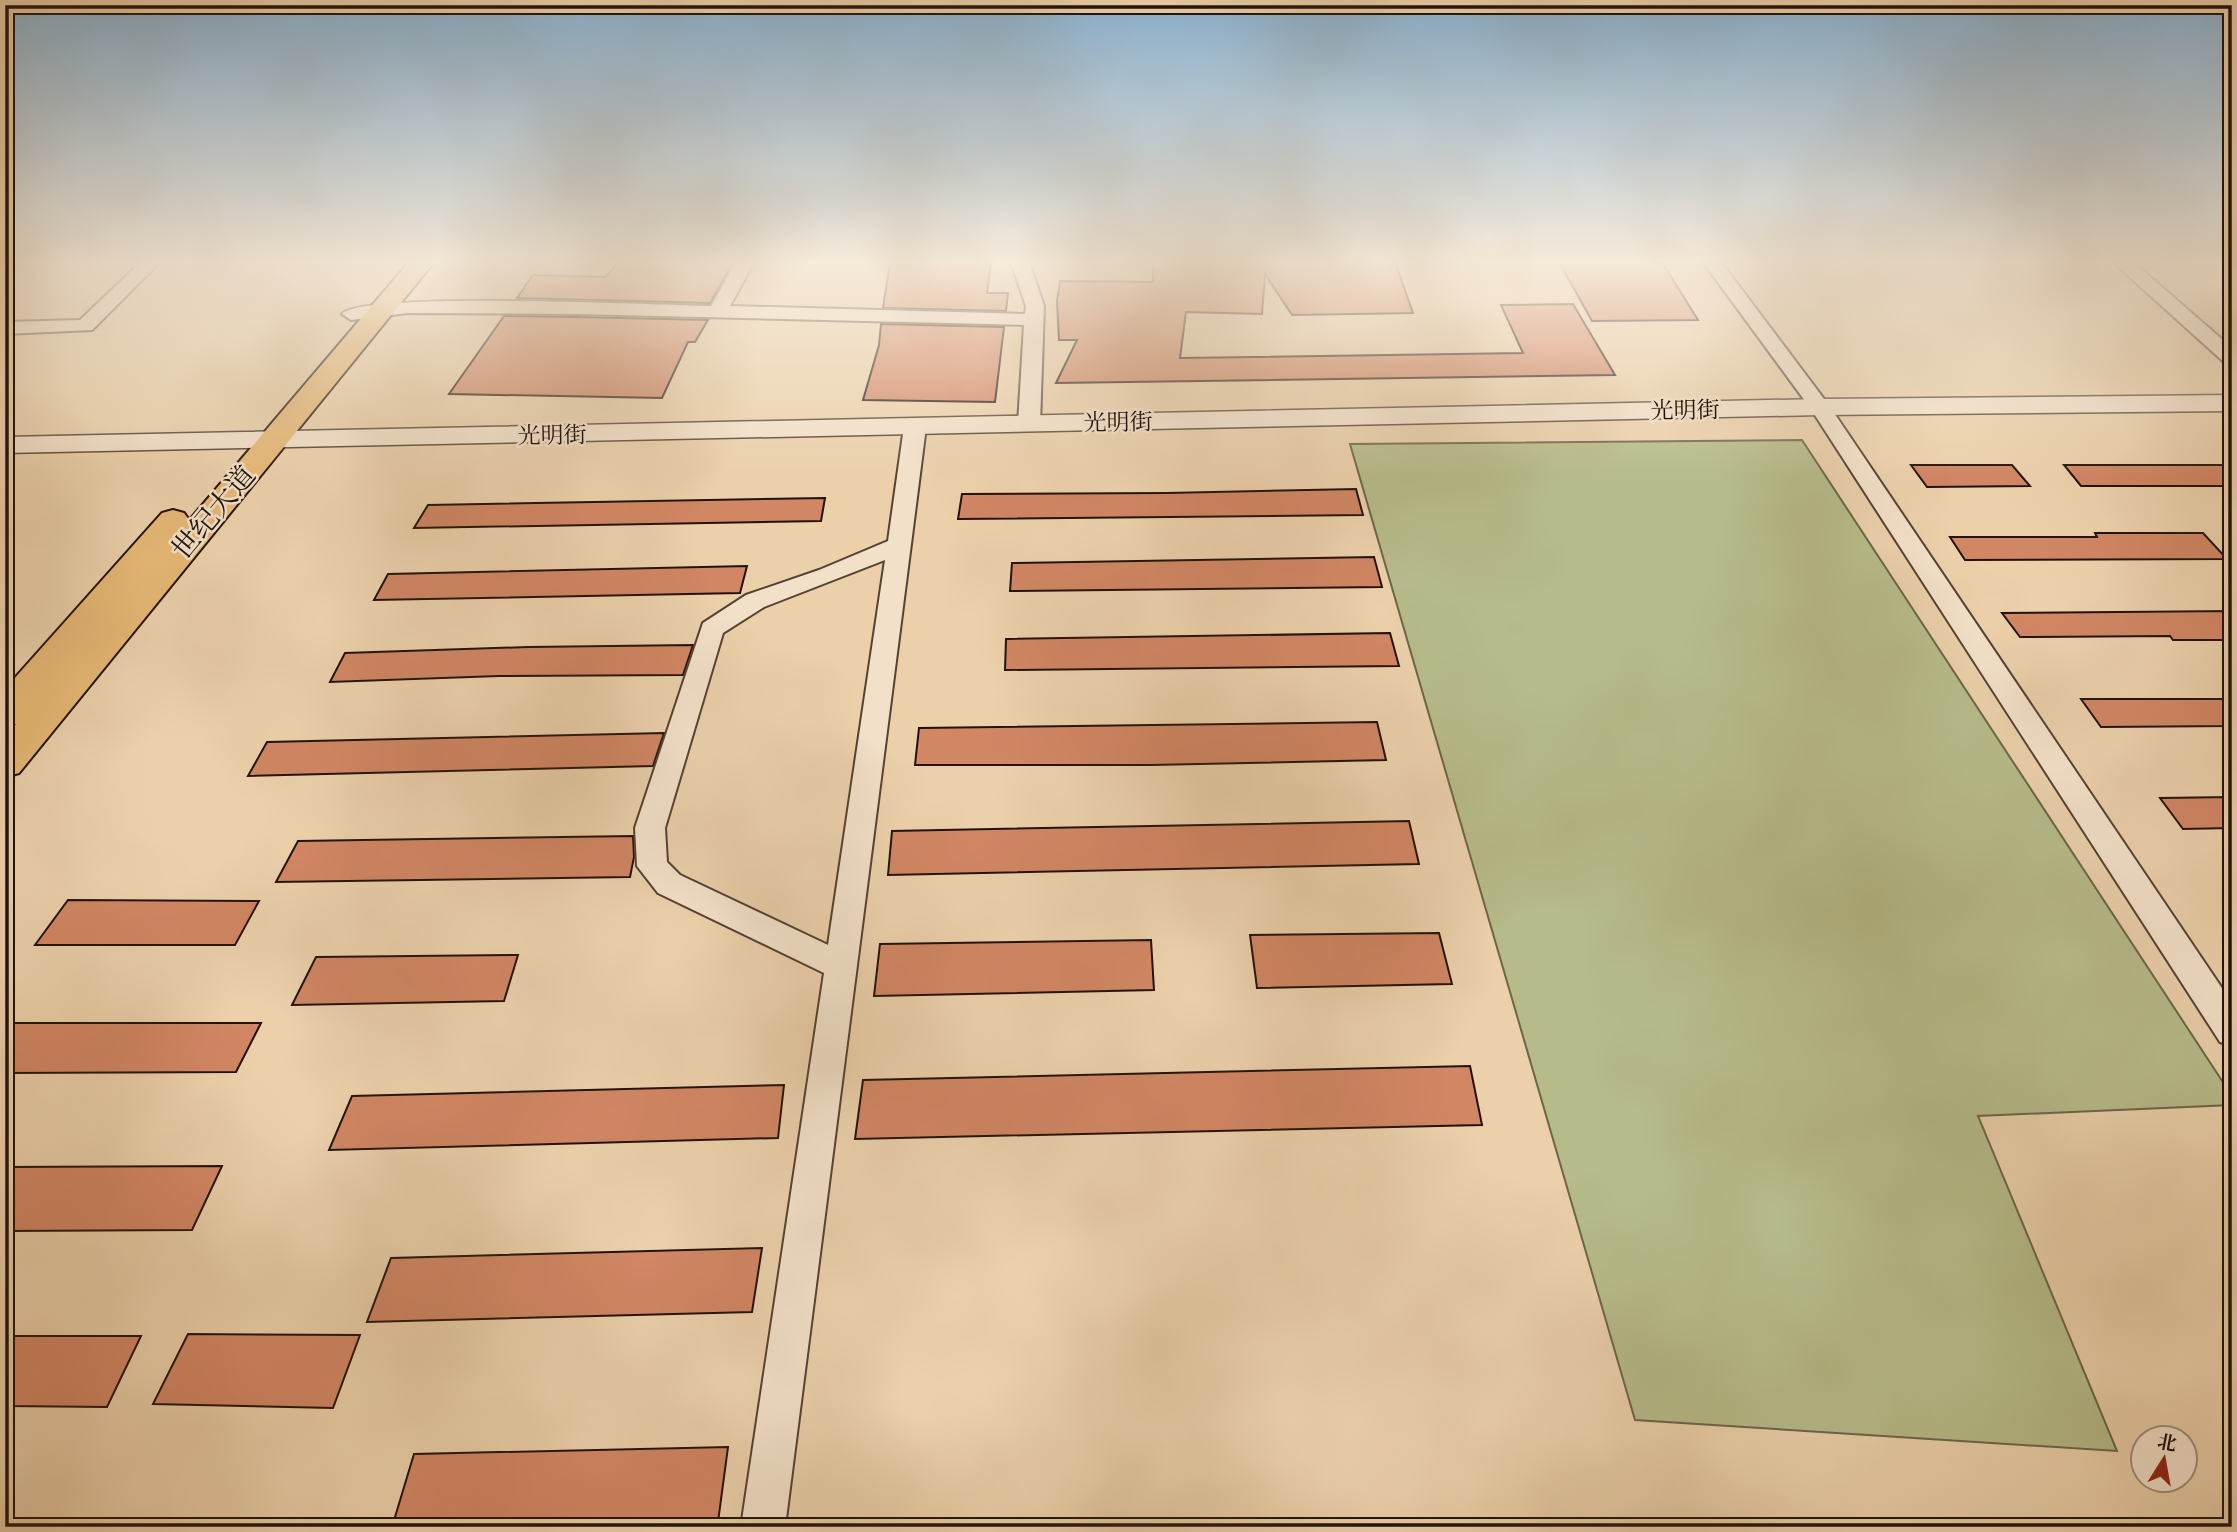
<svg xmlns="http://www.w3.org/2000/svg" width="2237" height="1532" font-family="'IM FELL Great Primer','Noto Serif SC',serif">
<rect width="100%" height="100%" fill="#ebd0aa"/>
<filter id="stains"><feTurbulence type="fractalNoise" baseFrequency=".00286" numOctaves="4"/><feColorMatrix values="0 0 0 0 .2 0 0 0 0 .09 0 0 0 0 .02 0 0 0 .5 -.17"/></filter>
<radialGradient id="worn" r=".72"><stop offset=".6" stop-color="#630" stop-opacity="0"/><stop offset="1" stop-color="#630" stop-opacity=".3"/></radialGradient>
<polygon fill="#b6bb89" stroke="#6c664a" stroke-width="2" points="1802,440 2232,1096 2232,1105 1978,1116 2117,1451 1635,1420 1350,444"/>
<g fill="#d18664" stroke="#22120b" stroke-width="2">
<polygon points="618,262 733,262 710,303 517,298 533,275 606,277"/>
<polygon points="890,262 991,262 987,293 1008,293 1006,311 883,308"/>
<polygon points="1153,262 1395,262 1413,313 1292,315 1265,274 1262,314 1186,312 1180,358 1523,353 1501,305 1573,304 1615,375 1056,383 1077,340 1059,340 1057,301 1060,281 1153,282"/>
<polygon points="1559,262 1662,262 1698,320 1592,321"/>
<polygon points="504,316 577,317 708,320 695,342 688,342 662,398 449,394"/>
<polygon points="881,324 1004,327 995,402 863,400 879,345"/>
<polygon points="1911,465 2012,465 2030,486 1927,487"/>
<polygon points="2064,465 2232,465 2232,486 2081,486"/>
<polygon points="1356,489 1363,515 958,519 962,494 1167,493"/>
<polygon points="825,498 821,521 414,528 428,505"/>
<polygon points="2095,533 2203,533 2227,559 1965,560 1950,537 2097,537"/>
<polygon points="1374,557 1382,587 1010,591 1012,563"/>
<polygon points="747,566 740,593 374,600 388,574"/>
<polygon points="2232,611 2232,640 2173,640 2170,636 2020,637 2002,613"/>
<polygon points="1390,633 1399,666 1005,670 1006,639"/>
<polygon points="693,645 683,675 499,676 330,682 345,653 528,647"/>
<polygon points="2081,699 2226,699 2232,705 2232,726 2101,727"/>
<polygon points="1377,722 1386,760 1151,765 915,765 919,728"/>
<polygon points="664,733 653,766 248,776 267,742"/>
<polygon points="2232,797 2232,828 2183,829 2160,798"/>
<polygon points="1409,821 1419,864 888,875 892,831"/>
<polygon points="633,836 634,857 630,877 276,882 298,841"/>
<polygon points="68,900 259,901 235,945 35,945"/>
<polygon points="1439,933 1452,984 1257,988 1250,935"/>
<polygon points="1151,940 1154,990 874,996 880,944"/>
<polygon points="518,955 504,1001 292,1005 316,957"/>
<polygon points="5,1023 261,1023 236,1072 5,1073"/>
<polygon points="1470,1066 1482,1125 855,1139 863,1080"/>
<polygon points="784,1085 778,1138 329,1150 352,1096"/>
<polygon points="222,1166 192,1230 5,1231 5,1167"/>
<polygon points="762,1248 752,1312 367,1322 391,1258"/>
<polygon points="188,1334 360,1335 333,1408 153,1404"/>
<polygon points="5,1336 141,1336 107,1407 5,1406"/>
<polygon points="728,1447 718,1522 595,1527 392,1527 414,1454"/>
</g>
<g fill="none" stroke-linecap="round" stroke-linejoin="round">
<g stroke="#544233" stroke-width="4">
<g id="minor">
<polygon points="141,262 160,262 92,330 5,334 5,322 80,320"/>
<path d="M736,262h18l-24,44 295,8 1,-8 -15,-44h18l15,44 -4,118 -4,4h-14l-4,-4 6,-99 -447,-11 -169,-1 -57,7 -9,-6c18,-23 322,-9 369,-8z"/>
<polygon points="1703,262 1721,262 1830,407 2232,1003 2232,1046 2220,1042 1811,409"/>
<polygon points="2113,262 2133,262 2232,348 2232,365 2225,363"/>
<path d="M915,421l7,2 4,4 -141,1100h-44l83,-554 -166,-80 -21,-27 -2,-38 68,-205 43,-28 73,-25 69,-29 16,-114 4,-4zM885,560l-57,385 -148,-70 -13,-13 -2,-34 58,-195 41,-26z"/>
</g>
</g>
<g stroke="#544233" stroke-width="3">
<polygon id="tertiary" points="2232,395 2232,411 1820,415 5,453 5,437 1820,399"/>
</g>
<g stroke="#22120b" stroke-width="4">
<polygon id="primary" points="409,262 434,262 19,773 5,777 5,737 16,724 5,727 5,689 162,513 173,510 184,513 189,520 187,523"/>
</g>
<use href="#minor" fill="#f2e0c8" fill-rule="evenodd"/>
<use href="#tertiary" fill="#f2e0c8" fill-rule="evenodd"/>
<use href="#primary" fill="#e6b875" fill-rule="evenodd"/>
</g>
<linearGradient id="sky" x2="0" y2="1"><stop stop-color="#8bb4d4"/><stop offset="0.55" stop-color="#f6ead9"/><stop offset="1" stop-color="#f6ead9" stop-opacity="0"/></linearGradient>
<rect width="2237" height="476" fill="url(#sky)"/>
<g text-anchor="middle" stroke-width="5" stroke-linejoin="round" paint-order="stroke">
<g font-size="23" fill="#22120b" stroke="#f2e0c8">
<text transform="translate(1685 410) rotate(-1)" y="8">光明街</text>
<text transform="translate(1118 422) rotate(-1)" y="8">光明街</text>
<text transform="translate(552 435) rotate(-1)" y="8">光明街</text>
</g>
<g font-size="28" fill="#22120b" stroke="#f2e0c8">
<text transform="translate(213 512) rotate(-50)" y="10">世纪大道</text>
</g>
</g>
<rect width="2237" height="1532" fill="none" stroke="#ebd0aa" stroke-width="28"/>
<rect x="7" y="7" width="2223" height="1518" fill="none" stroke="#22120b" stroke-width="3.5"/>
<rect x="14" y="14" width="2209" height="1504" fill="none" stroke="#22120b" stroke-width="2"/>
<g transform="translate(2164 1459) rotate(11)"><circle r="33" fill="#f2e0c8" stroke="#9f8e7c" stroke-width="2"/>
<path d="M0-5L12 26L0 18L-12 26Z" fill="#8f2418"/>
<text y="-10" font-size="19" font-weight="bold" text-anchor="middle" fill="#22120b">北</text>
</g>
<rect width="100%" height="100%" filter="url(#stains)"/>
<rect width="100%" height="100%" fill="url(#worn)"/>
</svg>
